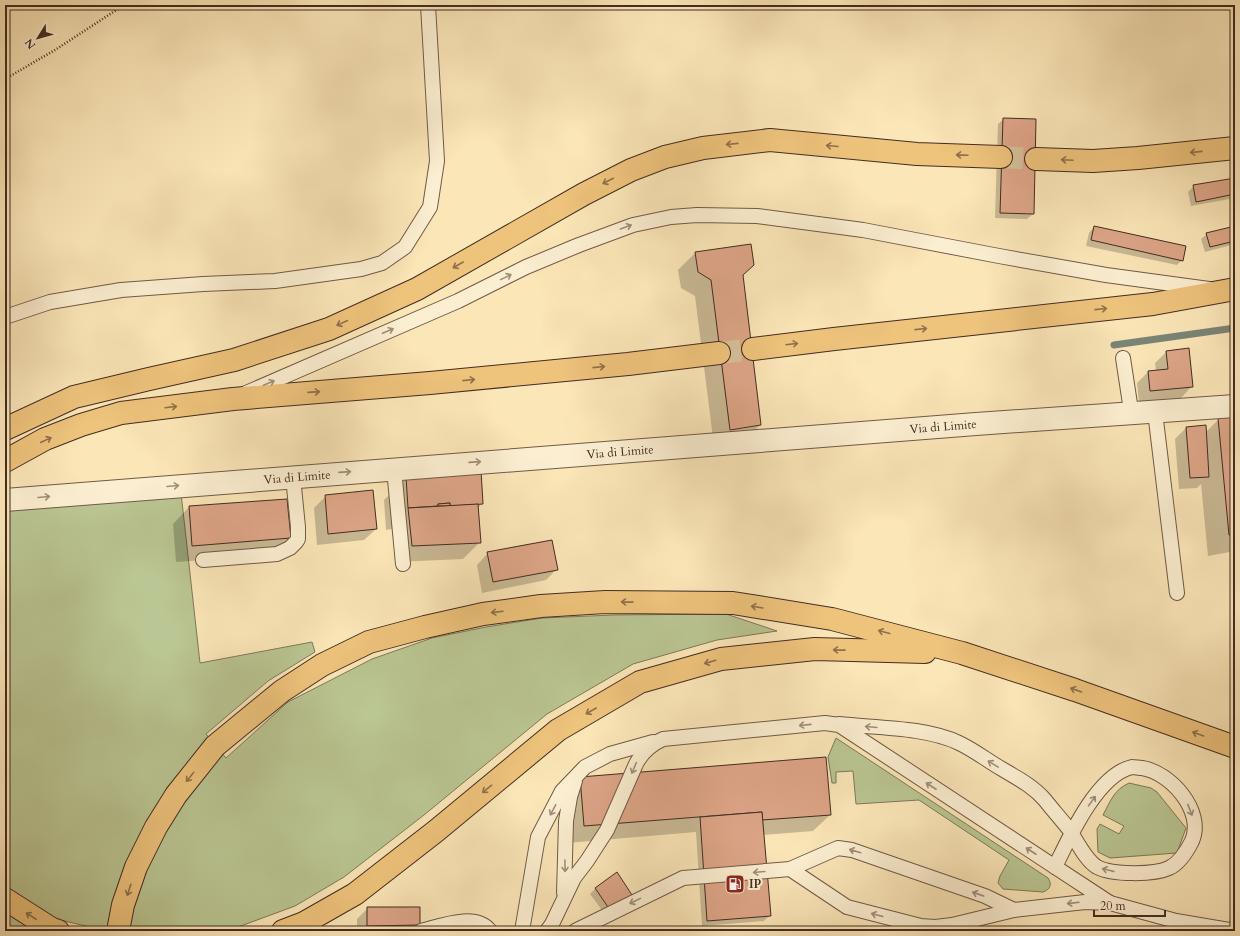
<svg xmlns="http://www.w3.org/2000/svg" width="1240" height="936" font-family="Cardo,serif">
<rect width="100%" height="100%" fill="#fbe6b8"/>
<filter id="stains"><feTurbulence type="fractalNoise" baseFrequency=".005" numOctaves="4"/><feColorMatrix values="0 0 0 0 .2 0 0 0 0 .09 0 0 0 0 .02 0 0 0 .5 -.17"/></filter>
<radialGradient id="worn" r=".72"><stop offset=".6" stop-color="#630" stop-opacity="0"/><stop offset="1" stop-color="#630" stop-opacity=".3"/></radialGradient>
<g fill="#bac693" stroke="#7e795a">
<polygon points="181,493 200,663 312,642 315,652 268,681 206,734 226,758 288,702 372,659 432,638 486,627 542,618 614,615 726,614 777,631 717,640 633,664 547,714 424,815 344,877 295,906 230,930 218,931 109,931 99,929 56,919 5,887 5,508"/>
<path d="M836,738l212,140c4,6 3,11 -5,14l-40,-3 -5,-6 2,-7 9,-16 -90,-60 -63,4 -3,-33 -17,1v11h-4l-4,-26z"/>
<path d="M1129,783l22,5 6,4 29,36 -9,25 -67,5 -12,-6 -1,-23 3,-5 19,10 5,-8 -21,-11c8,-15 11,-25 26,-32z"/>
<polygon points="5,909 43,931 5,931"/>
</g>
<g fill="#0003">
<polygon points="1004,119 1033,214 1027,219 995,218 998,124"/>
<polygon points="1235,179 1235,198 1191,206 1188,192 1194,186"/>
<polygon points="1094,227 1182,260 1177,265 1086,246 1089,233"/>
<polygon points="1235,227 1235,244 1205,252 1201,239 1207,234"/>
<polygon points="750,245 742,276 760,425 744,442 714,446 695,296 681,288 678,270 695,253"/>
<polygon points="1166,352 1192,386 1181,398 1139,402 1137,383 1148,372 1156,371 1155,363"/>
<polygon points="1235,417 1235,551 1208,556 1201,484 1197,488 1179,489 1175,439 1186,428 1205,433 1219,419"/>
<polygon points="406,478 482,503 478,508 480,542 463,559 396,562 392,529 386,530 384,500"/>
<polygon points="326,496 376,529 364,540 317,545 314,508"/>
<polygon points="189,507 290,538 273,555 176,562 173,524"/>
<polygon points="488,553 557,569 546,580 482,593 477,565"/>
<polygon points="580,778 830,815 813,831 763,835 770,915 764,921 702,926 696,832 567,843"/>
<polygon points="596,888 631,895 605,914 590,894"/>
<polygon points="368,908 419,925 413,931 357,931 357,919"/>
</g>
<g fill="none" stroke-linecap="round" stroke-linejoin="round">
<polyline stroke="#7a8576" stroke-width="7" points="1114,345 1235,328"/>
</g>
<g fill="#dda588" stroke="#432c21">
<polygon points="1003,118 1036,119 1034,214 1000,213"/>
<polygon points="1235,178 1235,194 1196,202 1193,185"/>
<polygon points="1094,226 1186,246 1183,261 1091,240"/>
<polygon points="1235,226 1235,241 1210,247 1206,233"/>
<polygon points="751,244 754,265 743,275 761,425 730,430 711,280 698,272 695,252"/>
<polygon points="1189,348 1193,387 1150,391 1148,371 1168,369 1166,351"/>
<polygon points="1235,416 1235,534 1229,535 1218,418"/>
<polygon points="1206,425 1209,477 1190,478 1186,427"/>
<polygon points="481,470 483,504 450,506 450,503 438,504 438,506 408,508 406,477"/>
<polygon points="373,490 377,529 328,534 325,495"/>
<polygon points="287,499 291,538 192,546 189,506"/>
<polygon points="450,503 450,506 438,506 438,504"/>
<polygon points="478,504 481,543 412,546 408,508"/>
<polygon points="552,540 558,570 493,582 487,552"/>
<polygon points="826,757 831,815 762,820 762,812 584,826 580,777"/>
<polygon points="762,812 771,916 707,921 700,817"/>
<polygon points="617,872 632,895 610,910 595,888"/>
<polygon points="367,907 420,907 420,925 367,926"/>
</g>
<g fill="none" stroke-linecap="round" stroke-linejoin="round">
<g stroke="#d6c19a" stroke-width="22" stroke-dasharray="22 11" stroke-linecap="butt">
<polyline points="1001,157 1036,159"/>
<polyline points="719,353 753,349"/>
</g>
<g stroke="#715a47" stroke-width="16">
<g id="service">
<polyline points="5,317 50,302 121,290 203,284 275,281 361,269 382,263 405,247 430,207 437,161 428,5"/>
<polyline points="1123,358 1132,417"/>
<polyline points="246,393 458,301 526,267 579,245 633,225 671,217 697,215 757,216 863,230 999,256 1106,275 1209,289"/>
<polyline points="1155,412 1177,593"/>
<polyline points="394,469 403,564"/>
<polyline points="203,560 277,554 290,548 296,542 298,539 298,527 293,477"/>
<path d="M839,724c37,4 87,3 120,19 15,7 29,18 43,26 15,9 31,17 43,31 7,9 15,18 23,28 8,11 17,32 29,39 15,8 57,8 72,1 11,-5 18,-17 23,-27 13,-30 -22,-69 -50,-73 -3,0 -7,-1 -10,-1 -35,8 -63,71 -77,100"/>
<polyline points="790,869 838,848 852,850 985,896 1014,910"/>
<polyline points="564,893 566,821 570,797 575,781"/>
<path d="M421,931c20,-5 55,-19 69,0"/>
<polyline points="522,931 538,837 562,791 585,767 610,754 653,742"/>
<path d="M547,931l5,-7 22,-46 13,-17 20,-31 29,-66c6,-12 14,-19 27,-25l162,-16 14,2 271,178"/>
<polyline points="575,931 683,878 790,869 847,907 921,926 935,927 952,925 1014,910 1085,902 1110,903 1176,921 1235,931"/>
</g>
</g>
<g stroke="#715a47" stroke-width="24">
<g id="minor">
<path id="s1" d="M5,500l971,-76 259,-18"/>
</g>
</g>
<g stroke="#432c21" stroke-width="24">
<g id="motorway">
<polyline points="1036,159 1093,161 1138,158 1235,148"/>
<polyline points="753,349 834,339 1153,304 1235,289"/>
<polyline points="5,429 74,397 149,379 234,360 329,329 417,289 584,194 631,170 665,157 703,148 770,140 917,154 1001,157"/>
<polyline points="5,461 45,439 81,425 121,413 233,399 430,383 628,364 719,353"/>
<polyline points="5,899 52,929 58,931"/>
<polyline points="118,931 123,905 136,867 156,827 176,795 215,746 282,691 322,665 369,642 425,627 483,614 541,606 605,602 733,603 832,619 962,653 1075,690 1235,747"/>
<polyline points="283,931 304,923 355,894 436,831 558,730 640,682 721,659 815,649 925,652"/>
</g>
</g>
<polyline stroke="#432c21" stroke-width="2.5" stroke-dasharray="1 2" stroke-linecap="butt" points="5,79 55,50 124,5"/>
<use href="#service" stroke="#fcefd1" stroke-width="14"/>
<use href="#minor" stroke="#fcefd1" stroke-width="22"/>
<use href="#motorway" stroke="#eec37c" stroke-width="22"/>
</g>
<defs><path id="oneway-shaft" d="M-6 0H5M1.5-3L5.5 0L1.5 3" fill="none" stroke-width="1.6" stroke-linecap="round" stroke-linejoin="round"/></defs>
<g stroke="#90704a">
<use href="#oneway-shaft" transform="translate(732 144) rotate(174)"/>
<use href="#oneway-shaft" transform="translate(832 146) rotate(-175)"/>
<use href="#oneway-shaft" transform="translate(1196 152) rotate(174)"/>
<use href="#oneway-shaft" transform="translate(962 155) rotate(-178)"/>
<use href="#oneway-shaft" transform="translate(1067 160) rotate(-177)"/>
<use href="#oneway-shaft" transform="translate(608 181) rotate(153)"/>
<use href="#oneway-shaft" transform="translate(458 265) rotate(150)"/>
<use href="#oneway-shaft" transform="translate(1101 309) rotate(-6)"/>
<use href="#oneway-shaft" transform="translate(342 323) rotate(155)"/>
<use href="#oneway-shaft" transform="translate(921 329) rotate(-6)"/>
<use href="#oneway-shaft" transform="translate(792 344) rotate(-7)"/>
<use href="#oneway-shaft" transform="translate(599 367) rotate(-6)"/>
<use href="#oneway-shaft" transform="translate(469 380) rotate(-6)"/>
<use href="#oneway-shaft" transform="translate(314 392) rotate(-4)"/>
<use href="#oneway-shaft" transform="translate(171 407) rotate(-7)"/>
<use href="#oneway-shaft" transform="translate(46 440) rotate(-25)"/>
<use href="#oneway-shaft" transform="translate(627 602) rotate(-179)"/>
<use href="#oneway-shaft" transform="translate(757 607) rotate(-171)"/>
<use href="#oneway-shaft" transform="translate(497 612) rotate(173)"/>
<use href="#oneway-shaft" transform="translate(884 632) rotate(-165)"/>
<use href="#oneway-shaft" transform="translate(839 650) rotate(-179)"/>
<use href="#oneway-shaft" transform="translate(710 662) rotate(164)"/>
<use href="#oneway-shaft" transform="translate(1076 690) rotate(-161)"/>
<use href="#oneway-shaft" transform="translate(591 711) rotate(150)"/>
<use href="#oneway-shaft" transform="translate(1198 734) rotate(-160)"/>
<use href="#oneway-shaft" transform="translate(190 777) rotate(129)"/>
<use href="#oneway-shaft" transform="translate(487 789) rotate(141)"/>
<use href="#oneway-shaft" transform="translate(129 890) rotate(108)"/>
<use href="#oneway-shaft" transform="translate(31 916) rotate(-147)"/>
</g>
<g stroke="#a08e79">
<use href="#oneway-shaft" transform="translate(626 227) rotate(-20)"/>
<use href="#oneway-shaft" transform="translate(506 277) rotate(-26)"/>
<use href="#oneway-shaft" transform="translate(388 331) rotate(-23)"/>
<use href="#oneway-shaft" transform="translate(269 383) rotate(-23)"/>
<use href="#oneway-shaft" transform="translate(475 462) rotate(-4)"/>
<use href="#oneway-shaft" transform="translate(345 472) rotate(-4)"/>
<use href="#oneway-shaft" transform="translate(173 486) rotate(-5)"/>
<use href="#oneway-shaft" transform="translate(44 497) rotate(-5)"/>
<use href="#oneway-shaft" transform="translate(805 725) rotate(174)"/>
<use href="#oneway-shaft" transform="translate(871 727) rotate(-175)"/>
<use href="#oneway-shaft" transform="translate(993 764) rotate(-149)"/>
<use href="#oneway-shaft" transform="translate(634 768) rotate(113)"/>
<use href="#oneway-shaft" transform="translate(931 786) rotate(-147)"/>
<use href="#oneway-shaft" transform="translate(1092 801) rotate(-54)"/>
<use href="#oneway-shaft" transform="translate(553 810) rotate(118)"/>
<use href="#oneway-shaft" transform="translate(1190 810) rotate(69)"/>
<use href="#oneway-shaft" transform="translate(855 851) rotate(-164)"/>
<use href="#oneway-shaft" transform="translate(1031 851) rotate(-147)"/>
<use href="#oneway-shaft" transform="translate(565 866) rotate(89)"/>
<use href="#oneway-shaft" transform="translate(1108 870) rotate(-166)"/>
<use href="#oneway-shaft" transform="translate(759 872) rotate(175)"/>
<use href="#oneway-shaft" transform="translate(978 894) rotate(-161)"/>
<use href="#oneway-shaft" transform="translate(635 901) rotate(154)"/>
<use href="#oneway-shaft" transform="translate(1073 903) rotate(173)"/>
<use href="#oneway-shaft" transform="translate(877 915) rotate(-165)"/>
</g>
<defs>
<g id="fuel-square" transform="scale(1)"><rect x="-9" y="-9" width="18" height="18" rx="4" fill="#8f2418" stroke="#fcefd1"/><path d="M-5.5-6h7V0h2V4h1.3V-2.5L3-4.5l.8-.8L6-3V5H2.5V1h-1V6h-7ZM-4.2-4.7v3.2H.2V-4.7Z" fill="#fff"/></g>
</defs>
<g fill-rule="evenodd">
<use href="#fuel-square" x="735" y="884"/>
</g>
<g text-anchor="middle" stroke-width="4" stroke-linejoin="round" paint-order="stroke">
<g font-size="12" fill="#432c21" stroke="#fcefd1">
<text dy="4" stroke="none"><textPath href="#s1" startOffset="941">Via di Limite</textPath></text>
<text dy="4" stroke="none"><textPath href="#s1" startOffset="617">Via di Limite</textPath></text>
<text dy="4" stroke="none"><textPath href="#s1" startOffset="293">Via di Limite</textPath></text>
</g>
<g font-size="12" font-weight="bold" fill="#432c21" stroke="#fcefd1" text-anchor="start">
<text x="749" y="888">IP</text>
</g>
</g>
<rect width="1240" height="936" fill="none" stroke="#fbe6b8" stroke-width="20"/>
<rect x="6" y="6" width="1228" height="924" fill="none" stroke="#432c21" stroke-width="2"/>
<rect x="10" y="10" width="1220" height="916" fill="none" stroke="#432c21"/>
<g transform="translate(38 38) rotate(233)" stroke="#fcefd1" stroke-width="3" paint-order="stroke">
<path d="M0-3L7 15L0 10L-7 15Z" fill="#432c21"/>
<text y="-6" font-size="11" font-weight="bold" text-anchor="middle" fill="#432c21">N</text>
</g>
<path d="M1094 910v6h71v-6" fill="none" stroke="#432c21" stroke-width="2"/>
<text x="1100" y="910" font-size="12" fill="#432c21" stroke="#fcefd1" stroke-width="3" paint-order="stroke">20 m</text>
<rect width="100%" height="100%" filter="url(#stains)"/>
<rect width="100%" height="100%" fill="url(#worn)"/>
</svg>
